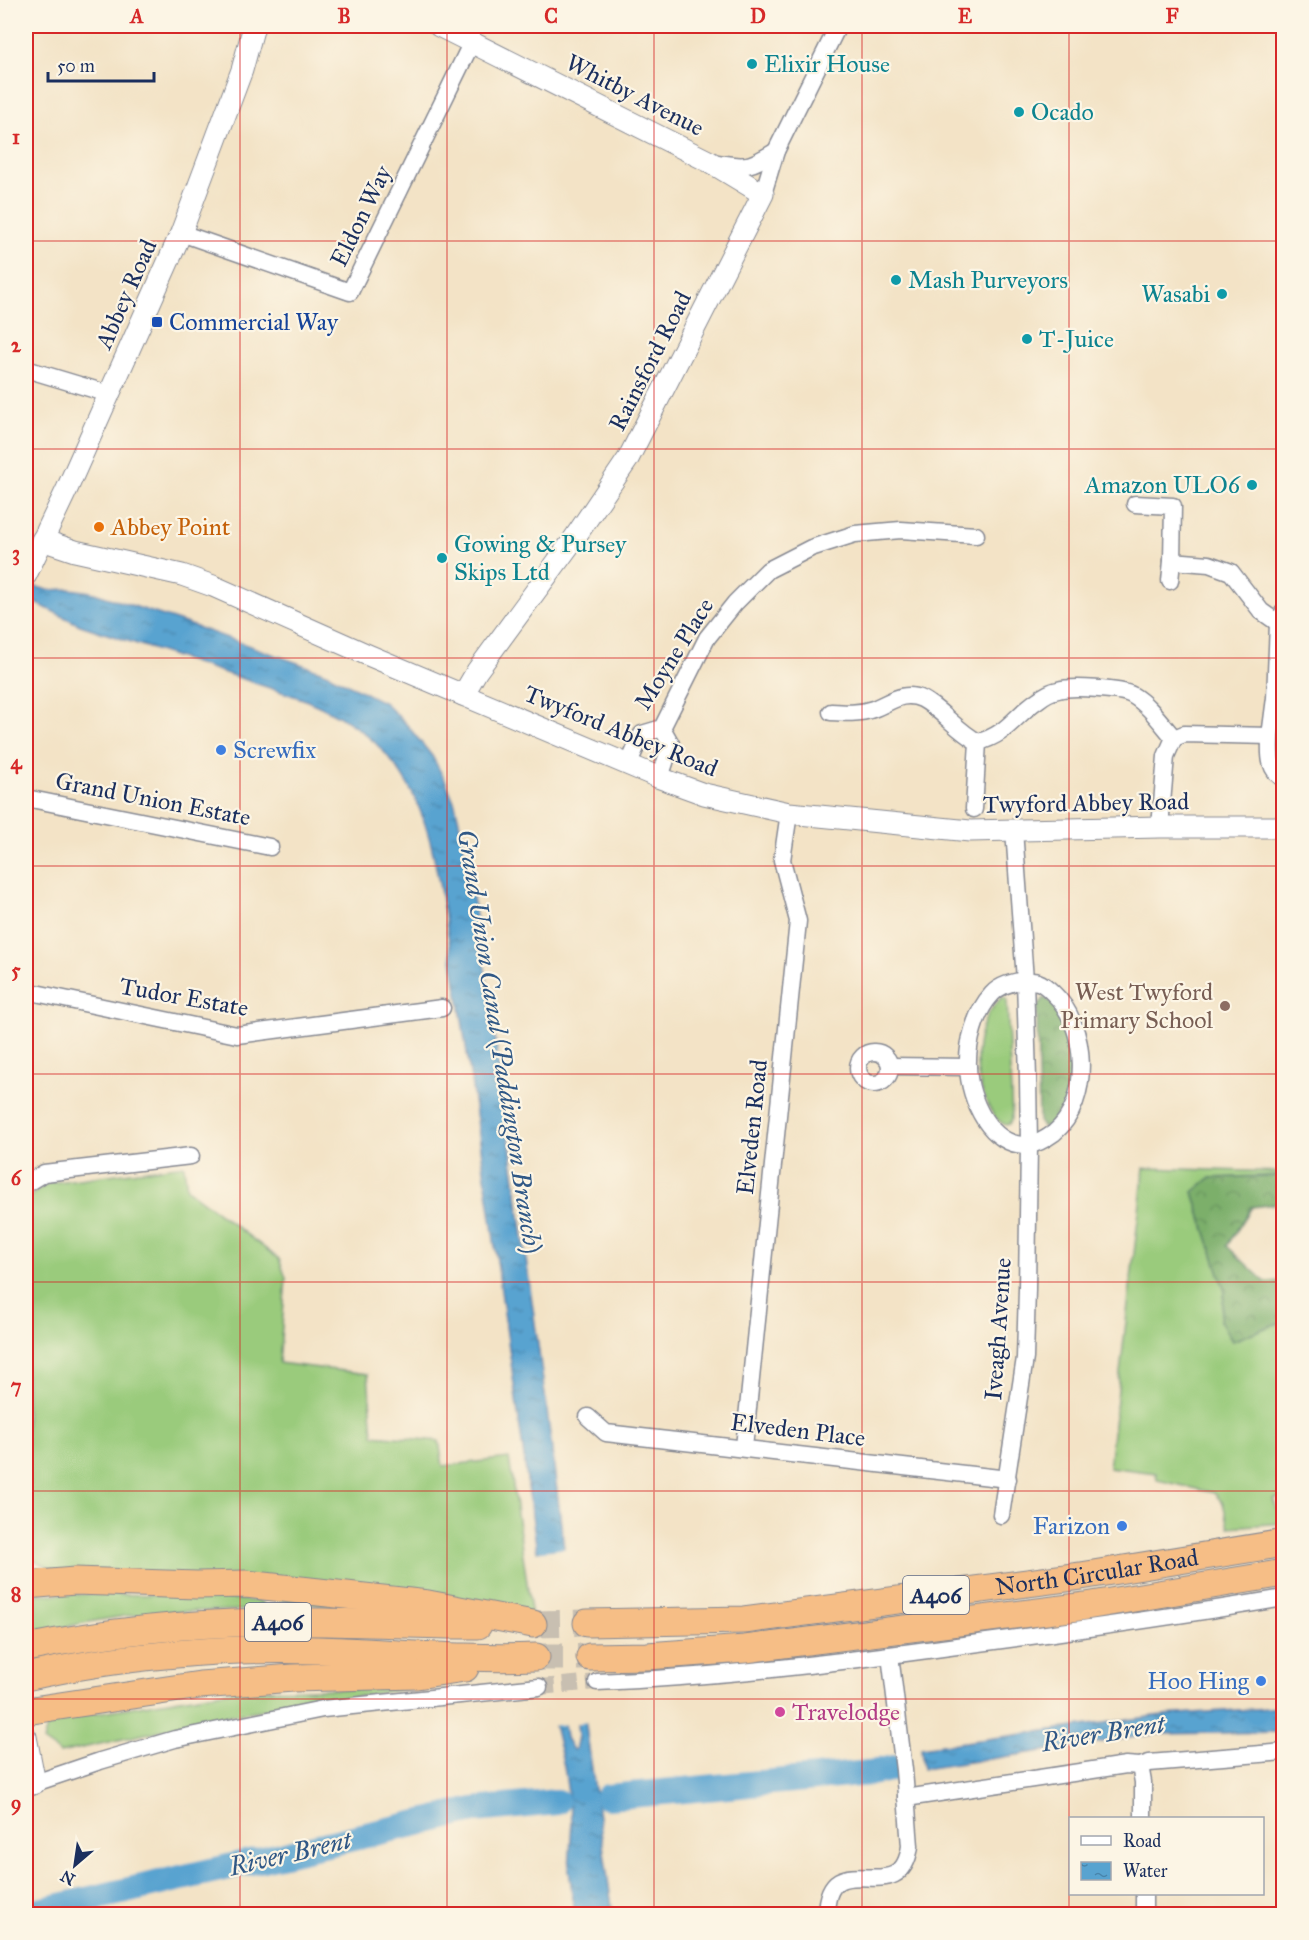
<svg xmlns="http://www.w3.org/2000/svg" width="1309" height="1940" font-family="'IM FELL Great Primer',serif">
<defs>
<pattern id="forest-crowns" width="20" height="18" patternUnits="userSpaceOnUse" patternTransform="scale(1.5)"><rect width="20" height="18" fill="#7baf6b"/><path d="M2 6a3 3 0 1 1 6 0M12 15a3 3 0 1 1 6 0" fill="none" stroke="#648f5b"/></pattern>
<pattern id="water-ripples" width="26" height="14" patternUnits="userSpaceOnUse" patternTransform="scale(1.5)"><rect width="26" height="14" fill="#58a3d0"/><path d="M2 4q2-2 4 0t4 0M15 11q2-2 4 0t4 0" fill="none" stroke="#4885ac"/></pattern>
</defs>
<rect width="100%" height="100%" fill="#fcf5e5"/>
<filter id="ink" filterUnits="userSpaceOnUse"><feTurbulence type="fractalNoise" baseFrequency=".0167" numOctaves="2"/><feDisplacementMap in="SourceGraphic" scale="12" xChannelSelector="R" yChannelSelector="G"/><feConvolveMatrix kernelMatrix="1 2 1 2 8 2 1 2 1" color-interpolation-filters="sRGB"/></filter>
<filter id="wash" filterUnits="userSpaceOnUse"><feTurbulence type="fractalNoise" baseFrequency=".008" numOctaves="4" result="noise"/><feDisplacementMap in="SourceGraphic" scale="24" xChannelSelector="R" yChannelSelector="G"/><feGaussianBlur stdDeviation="1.35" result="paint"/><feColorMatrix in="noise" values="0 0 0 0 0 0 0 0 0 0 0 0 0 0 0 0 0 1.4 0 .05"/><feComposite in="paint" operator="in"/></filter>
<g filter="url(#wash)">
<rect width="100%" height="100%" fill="#f3e3c6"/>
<g fill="#9acb7b" stroke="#5a7d6c" stroke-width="1.5">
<path d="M1002,997l5,2 5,120 -3,5 -3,1c-10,-4 -16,-14 -20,-24 -15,-32 -12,-79 16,-104z"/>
<polygon points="184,1165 187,1189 279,1259 286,1278 279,1363 368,1374 373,1435 439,1441 443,1466 509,1458 533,1624 74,1580 26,1556 26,1199 49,1183"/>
<polygon points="1144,1168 1283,1172 1283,1175 1210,1178 1193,1192 1225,1292 1220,1321 1232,1341 1275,1324 1283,1323 1283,1497 1273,1499 1283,1523 1229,1527 1223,1503 1214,1493 1157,1480 1156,1473 1109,1467"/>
<path d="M35,1594l162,1 66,7v8c-46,1 -93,0 -138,6 -34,5 -67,12 -99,20v-39z"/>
<polygon points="415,1688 235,1714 60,1753 43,1741 49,1721 234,1690"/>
</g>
<g fill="url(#forest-crowns)" stroke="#4b6f64" stroke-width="1.5">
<path d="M1044,998c10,4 14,11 18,20 18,35 15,83 -16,109h-4l-3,-4 -2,-115z"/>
<polygon points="1283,1176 1283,1203 1252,1207 1227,1246 1265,1282 1283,1281 1283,1323 1275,1324 1232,1341 1220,1321 1225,1292 1193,1192 1210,1178"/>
</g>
<g fill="url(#water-ripples)" stroke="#3a6997" stroke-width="1.5" fill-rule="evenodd">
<path d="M26,584l22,6 22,-1 21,3 94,31 141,50 59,30 22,22 25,31 14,26 9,22 7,30 25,146 59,422 41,332 26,180h-38l-6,-44 3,-49 -8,-55 -10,-41 -18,-154 1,-20c-24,-170 -46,-341 -72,-511 -6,-41 -13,-82 -20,-123 -8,-45 -14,-92 -37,-132 -26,-45 -59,-67 -105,-86l-223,-74 -54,-27zM552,1550l5,13 20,161 1,12 -3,14h-2l-7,-12 -2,-14 -18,-160z"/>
<polygon points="1283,1707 1283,1732 1156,1734 923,1769 921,1748 1163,1715"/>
</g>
<polygon fill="#f3e3c6" points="568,1548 588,1722 574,1724 554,1564 551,1554 549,1564 567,1724 551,1726 533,1571 534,1552"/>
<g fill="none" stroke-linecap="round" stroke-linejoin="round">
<g stroke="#58a3d0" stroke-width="26">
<polyline points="608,1797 870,1773 894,1768"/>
<polyline points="26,1914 474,1810 557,1802"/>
</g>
</g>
</g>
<g filter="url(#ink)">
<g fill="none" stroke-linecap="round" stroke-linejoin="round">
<polyline stroke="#c8bfb1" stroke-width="16" stroke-dasharray="16 8" stroke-linecap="butt" points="539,1687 597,1682"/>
<g stroke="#c8bfb1" stroke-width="27" stroke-dasharray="27 14" stroke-linecap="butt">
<polyline points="533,1624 587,1623"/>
<polyline points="536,1657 590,1657"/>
</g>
<g stroke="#878992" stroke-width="19">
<g id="minor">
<path d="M717,163c31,5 32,4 59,-12"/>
<polyline points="763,194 776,151 838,26"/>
<polyline points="181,233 350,292 472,42"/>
<polyline points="26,369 109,394"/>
<polyline points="1135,504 1173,506 1172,561 1209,564 1231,572 1261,611 1278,623 1284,611"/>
<polyline points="1170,581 1172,561"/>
<path d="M831,712c14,1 28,2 42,-3 17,-6 29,-19 49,-10 19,10 35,32 56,43 29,-7 37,-27 60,-42 5,-4 14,-9 20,-10 13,-4 63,-1 74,5 17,10 29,28 42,43l-8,18 -6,71"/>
<path d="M1270,736c0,17 -3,33 14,43"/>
<polyline points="1174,738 1184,734 1270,736 1275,698 1278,623"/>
<polyline points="628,765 642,734 662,728 707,638 735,603 768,570 811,548 855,534 901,530 976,535"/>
<polyline points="660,778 671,744 662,728"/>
<polyline points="26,798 270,847"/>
<polyline points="974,809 978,742"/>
<path d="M1025,980c4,1 9,1 13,2 6,2 11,7 15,11 35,32 39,109 1,140 -7,5 -16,11 -25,12 -39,3 -60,-46 -61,-78 -1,-23 7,-55 24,-73 8,-9 21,-12 33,-14z"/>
<polyline points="26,991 237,1035 442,1008"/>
<circle cx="874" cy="1068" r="16"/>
<polyline points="890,1066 968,1067"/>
<polyline points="26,1184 44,1173 191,1156"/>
<polyline points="588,1417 606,1433 1008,1479"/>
<polyline points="744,1447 798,921 782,860 789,813"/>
<polyline points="1001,1515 1025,1358 1027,1289 1029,1145 1028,1078 1025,980 1014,830"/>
<path d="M597,1682c123,-5 245,-20 367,-37 107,-14 213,-29 320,-47"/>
<polyline points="1140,1766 1143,1782 1143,1818"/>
<polyline points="35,1783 100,1761 175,1739 323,1709 539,1687"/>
<polyline points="906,1798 1126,1765 1140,1766 1149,1763 1284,1752"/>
<polyline points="1144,1894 1144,1914"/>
<path d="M826,1914c2,-75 75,0 84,-68l-6,-76 -14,-115"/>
</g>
</g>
<g stroke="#878992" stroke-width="23">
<g id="tertiary">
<polyline points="439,26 710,162 763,194 628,459 571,543 477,671 463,695"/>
<polyline points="42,540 75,551 182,575 213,586 368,655 660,778 704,794 789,813 970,831 1160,827 1284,827"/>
<polyline points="26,575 67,489 181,233 242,70 254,26"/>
<polyline points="26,1737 35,1783 26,1786"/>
</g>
</g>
<g stroke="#878992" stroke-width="29">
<g id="trunk">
<polyline points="26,1585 75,1581 197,1585 246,1584 428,1604 533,1624"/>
<path id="s1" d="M587,1623l157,-3 337,-44 203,-33"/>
<path d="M26,1648c80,-16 163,-25 245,-26 69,-2 138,4 207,3"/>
<polyline points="590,1657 647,1656 745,1649 1086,1606 1284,1573"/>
<path d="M26,1677c90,-21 198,-30 291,-27 73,2 146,10 219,7"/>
<polyline points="26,1711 200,1685 293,1678 417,1675 465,1668"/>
</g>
</g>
<use href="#minor" stroke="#fff" stroke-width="16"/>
<use href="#tertiary" stroke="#fff" stroke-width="21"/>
<use href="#trunk" stroke="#f6be86" stroke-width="27"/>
</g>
</g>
<path fill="none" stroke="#d62828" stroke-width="1.5" stroke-opacity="0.55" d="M240,26v1888M447,26v1888M654,26v1888M862,26v1888M1069,26v1888M26,241h1258M26,449h1258M26,658h1258M26,866h1258M26,1074h1258M26,1282h1258M26,1491h1258M26,1699h1258"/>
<g fill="#0f9aa8" stroke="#fcf5e5" stroke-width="2">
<circle cx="752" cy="64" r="6"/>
<circle cx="1019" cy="112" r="6"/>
<circle cx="896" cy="280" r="6"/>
<circle cx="1222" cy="294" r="6"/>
<circle cx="1027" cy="339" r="6"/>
<circle cx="1252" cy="485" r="6"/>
<circle cx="442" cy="558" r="6"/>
</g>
<rect fill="#1a4fb4" stroke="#fcf5e5" stroke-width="2" x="151" y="316" width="12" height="12" rx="3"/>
<circle fill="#e8710a" stroke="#fcf5e5" stroke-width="2" cx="99" cy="527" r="6"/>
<g fill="#3f7fe0" stroke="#fcf5e5" stroke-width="2">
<circle cx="221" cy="750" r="6"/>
<circle cx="1122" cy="1526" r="6"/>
<circle cx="1261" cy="1681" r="6"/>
</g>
<circle fill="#8d6e63" stroke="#fcf5e5" stroke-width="2" cx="1225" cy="1006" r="6"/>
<circle fill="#d1479c" stroke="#fcf5e5" stroke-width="2" cx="780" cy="1712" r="6"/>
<g text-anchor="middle" stroke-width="4.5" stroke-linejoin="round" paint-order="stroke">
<g fill="#fcf5e5" stroke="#5e6a86" stroke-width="1.5">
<rect x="903" y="1576" width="66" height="38" rx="4.5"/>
<rect x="245" y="1603" width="66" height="38" rx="4.5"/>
</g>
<g font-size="22" font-weight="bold" fill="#1b2f5e">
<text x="936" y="1603">A406</text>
<text x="278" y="1630">A406</text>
</g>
<g font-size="24" fill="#0d838f" stroke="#fcf5e5" text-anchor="start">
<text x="764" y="72">Elixir House</text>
<text x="1031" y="120">Ocado</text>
<text x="908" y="288">Mash Purveyors</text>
<text x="1210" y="302" text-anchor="end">Wasabi</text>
<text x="1039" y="347">T-Juice</text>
<text x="1240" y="493" text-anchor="end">Amazon ULO6</text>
<text x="454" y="552">Gowing &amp; Pursey<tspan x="454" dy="28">Skips Ltd</tspan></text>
</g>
<g font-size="24" fill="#1b2f5e" stroke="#fcf5e5">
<text transform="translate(635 95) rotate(27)" y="8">Whitby Avenue</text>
<text transform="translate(361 216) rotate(-64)" y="8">Eldon Way</text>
<text transform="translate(126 294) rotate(-66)" y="8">Abbey Road</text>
<text transform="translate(650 361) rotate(-63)" y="8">Rainsford Road</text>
<text transform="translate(674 654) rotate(-58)" y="8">Moyne Place</text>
<text transform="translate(621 731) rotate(22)" y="8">Twyford Abbey Road</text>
<text transform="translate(153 799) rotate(11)" y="8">Grand Union Estate</text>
<text transform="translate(1086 803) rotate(-1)" y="8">Twyford Abbey Road</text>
<text transform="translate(184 997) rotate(10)" y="8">Tudor Estate</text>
<text transform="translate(752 1127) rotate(-84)" y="8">Elveden Road</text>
<text transform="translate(998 1329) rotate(-86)" y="8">Iveagh Avenue</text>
<text transform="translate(798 1430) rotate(7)" y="8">Elveden Place</text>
<text dy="8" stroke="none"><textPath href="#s1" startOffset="513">North Circular Road</textPath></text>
</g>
<g font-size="24" fill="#164399" stroke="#fcf5e5" text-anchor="start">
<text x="169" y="330">Commercial Way</text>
</g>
<g font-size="24" fill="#c56008" stroke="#fcf5e5" text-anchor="start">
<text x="111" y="535">Abbey Point</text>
</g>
<g font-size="24" fill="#366cbe" stroke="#fcf5e5" text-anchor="end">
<text x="233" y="758" text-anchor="start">Screwfix</text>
<text x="1110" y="1534">Farizon</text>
<text x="1249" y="1689">Hoo Hing</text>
</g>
<g font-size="24" fill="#785e54" stroke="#fcf5e5" text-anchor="end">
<text x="1213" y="1000">West Twyford<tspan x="1213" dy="28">Primary School</tspan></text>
</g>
<g font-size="24" fill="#b23c85" stroke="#fcf5e5" text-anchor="start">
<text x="792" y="1720">Travelodge</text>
</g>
<g font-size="26" font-style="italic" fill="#305886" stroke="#fcf5e5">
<text transform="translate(500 1041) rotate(81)" y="9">Grand Union Canal (Paddington Branch)</text>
<text transform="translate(1103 1733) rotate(-9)" y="9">River Brent</text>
<text transform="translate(290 1853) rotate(-13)" y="9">River Brent</text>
</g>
</g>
<rect width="1309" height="1940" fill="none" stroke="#fcf5e5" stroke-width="66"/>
<rect x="1069" y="1817" width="195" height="78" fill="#fcf5e5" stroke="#a2a6af" stroke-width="1.5"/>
<rect x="1081" y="1836" width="30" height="9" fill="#ffffff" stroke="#a2a6af" stroke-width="1.5"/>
<text x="1123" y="1847" font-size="18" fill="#1b2f5e">Road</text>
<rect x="1081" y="1862" width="30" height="18" fill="url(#water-ripples)" stroke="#a2a6af" stroke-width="1.5"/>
<text x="1123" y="1877" font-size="18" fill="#1b2f5e">Water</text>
<g transform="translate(75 1865) rotate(209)" stroke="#fcf5e5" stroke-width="4.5" paint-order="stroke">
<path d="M0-4.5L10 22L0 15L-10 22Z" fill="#1b2f5e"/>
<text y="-9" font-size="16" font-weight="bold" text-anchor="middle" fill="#1b2f5e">N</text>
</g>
<path d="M48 72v9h106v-9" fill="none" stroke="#1b2f5e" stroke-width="3"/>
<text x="57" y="72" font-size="18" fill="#1b2f5e" stroke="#fcf5e5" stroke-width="4.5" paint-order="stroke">50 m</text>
<rect x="33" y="33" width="1243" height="1874" fill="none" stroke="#d62828" stroke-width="2"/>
<g font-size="20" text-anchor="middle" font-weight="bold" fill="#d62828">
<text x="137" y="23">A</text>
<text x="344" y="23">B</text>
<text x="551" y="23">C</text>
<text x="758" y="23">D</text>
<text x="965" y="23">E</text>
<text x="1172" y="23">F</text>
<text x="16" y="144">1</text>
<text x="16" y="352">2</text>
<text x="16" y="560">3</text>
<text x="16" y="769">4</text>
<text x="16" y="977">5</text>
<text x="16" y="1185">6</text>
<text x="16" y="1393">7</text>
<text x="16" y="1601">8</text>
<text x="16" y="1810">9</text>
</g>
</svg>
